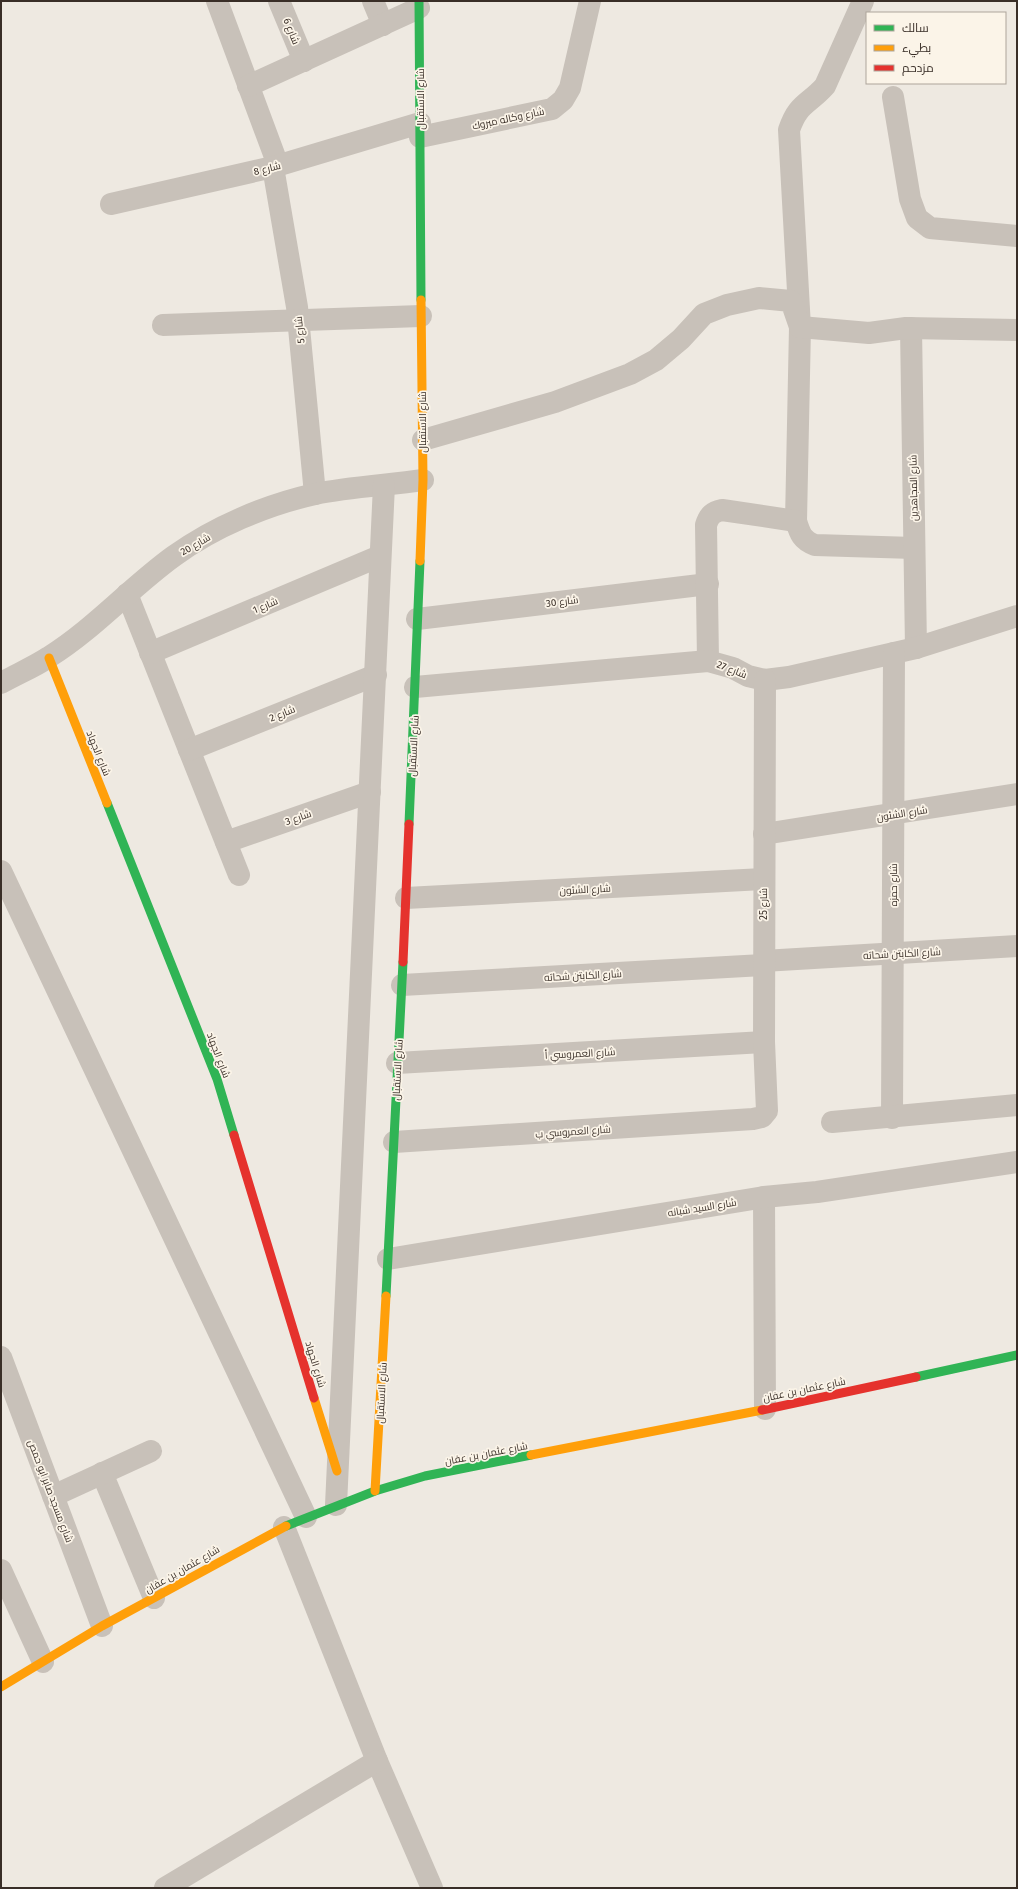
<svg xmlns="http://www.w3.org/2000/svg" width="1018" height="1889" font-family="'Fira Sans',Cairo,sans-serif">
<rect width="100%" height="100%" fill="#eee9e1"/>
<g fill="none" stroke-linecap="round" stroke-linejoin="round">
<g stroke="#c8c1b9" stroke-width="22">
<polyline points="217,1 278,165"/>
<polyline points="279,1 304,61"/>
<polyline points="373,1 383,25"/>
<path d="M863,1l-38,85c-17,19 -27,17 -36,44l11,197 -4,194c4,13 6,19 19,24l99,3"/>
<polyline points="248,86 419,8"/>
<polyline points="893,97 910,199 917,218 930,228 1017,236"/>
<polyline points="420,137 552,109 563,100 570,88 590,1"/>
<polyline points="273,167 297,307 315,494"/>
<polyline points="111,204 273,167 420,123"/>
<polyline points="163,325 421,316"/>
<polyline points="911,328 916,648"/>
<polyline points="423,440 555,402 630,374 656,360 681,339 704,314 727,305 759,298 791,301 800,327 869,333 906,328 1017,330"/>
<polyline points="127,594 239,875"/>
<polyline points="417,619 708,584"/>
<polyline points="150,653 380,556"/>
<path d="M708,661l-2,-136c3,-10 7,-13 16,-15l74,11"/>
<path d="M1,683c16,-9 33,-16 48,-26 45,-28 82,-70 125,-101 40,-29 92,-51 141,-62 34,-7 73,-9 108,-14"/>
<polyline points="415,687 708,661 733,668 748,676 765,680 789,677 916,648 1017,616"/>
<polyline points="189,750 376,675"/>
<polyline points="764,834 1017,794"/>
<polyline points="226,842 370,792"/>
<polyline points="1,871 306,1517"/>
<polyline points="406,898 763,879"/>
<polyline points="763,961 1017,946"/>
<polyline points="402,985 763,965"/>
<polyline points="397,1063 764,1042"/>
<polyline points="892,1118 894,653"/>
<polyline points="832,1122 1017,1105"/>
<polyline points="394,1142 753,1119 762,1117 767,1111 764,1042 765,680"/>
<polyline points="764,1197 765,1409"/>
<polyline points="388,1259 764,1197 817,1192 1017,1162"/>
<polyline points="1,1357 102,1626"/>
<polyline points="102,1473 154,1598"/>
<polyline points="53,1496 151,1451"/>
<polyline points="336,1505 384,485"/>
<polyline points="284,1527 377,1761 432,1888"/>
<polyline points="1,1570 43,1662"/>
<polyline points="165,1888 377,1761"/>
</g>
<g stroke="#30b455" stroke-width="9">
<polyline points="419,1 421,300"/>
<polyline points="107,803 217,1079 234,1135"/>
<polyline points="409,824 420,561"/>
<polyline points="386,1296 403,962"/>
<polyline points="916,1377 1017,1355"/>
<polyline points="286,1526 375,1491 425,1476 531,1455"/>
</g>
<g stroke="#ff9f0a" stroke-width="9">
<polyline points="420,561 423,480 421,300"/>
<polyline points="49,658 107,803"/>
<polyline points="314,1398 337,1471"/>
<polyline points="531,1455 762,1410"/>
<polyline points="375,1491 386,1296"/>
<polyline points="1,1687 102,1626 286,1526"/>
</g>
<g stroke="#e5322d" stroke-width="9">
<polyline points="403,962 409,824"/>
<polyline points="234,1135 314,1398"/>
<polyline points="762,1410 916,1377"/>
</g>
</g>
<g text-anchor="middle" stroke-width="3.5" stroke-linejoin="round" paint-order="stroke">
<g font-size="10" fill="#392e27" stroke="#fbf4e8">
<text transform="translate(292 31) rotate(68)" y="4">شارع 6</text>
<text transform="translate(420 99) rotate(-90)" y="4">شارع الاستقبال</text>
<text transform="translate(508 118) rotate(-12)" y="4">شارع وكاله مبروك</text>
<text transform="translate(267 168) rotate(-14)" y="4">شارع 8</text>
<text transform="translate(299 330) rotate(-96)" y="4">شارع 5</text>
<text transform="translate(422 422) rotate(-90)" y="4">شارع الاستقبال</text>
<text transform="translate(913 488) rotate(-91)" y="4">شارع المجاهدين</text>
<text transform="translate(195 544) rotate(-30)" y="4">شارع 20</text>
<text transform="translate(562 601) rotate(-7)" y="4">شارع 30</text>
<text transform="translate(265 605) rotate(-23)" y="4">شارع 1</text>
<text transform="translate(732 669) rotate(21)" y="4">شارع 27</text>
<text transform="translate(282 713) rotate(-22)" y="4">شارع 2</text>
<text transform="translate(413 746) rotate(-87)" y="4">شارع الاستقبال</text>
<text transform="translate(99 753) rotate(68)" y="4">شارع الجهاد</text>
<text transform="translate(902 813) rotate(-9)" y="4">شارع الشئون</text>
<text transform="translate(298 817) rotate(-19)" y="4">شارع 3</text>
<text transform="translate(893 885) rotate(-90)" y="4">شارع حمزه</text>
<text transform="translate(585 889) rotate(-3)" y="4">شارع الشئون</text>
<text transform="translate(763 904) rotate(-90)" y="4">شارع 25</text>
<text transform="translate(902 953) rotate(-3)" y="4">شارع الكابتن شحاته</text>
<text transform="translate(583 975) rotate(-3)" y="4">شارع الكابتن شحاته</text>
<text transform="translate(580 1053) rotate(-3)" y="4">شارع العمروسي أ</text>
<text transform="translate(219 1055) rotate(69)" y="4">شارع الجهاد</text>
<text transform="translate(397 1070) rotate(-87)" y="4">شارع الاستقبال</text>
<text transform="translate(573 1131) rotate(-4)" y="4">شارع العمروسي ب</text>
<text transform="translate(702 1207) rotate(-9)" y="4">شارع السيد شبانه</text>
<text transform="translate(316 1364) rotate(73)" y="4">شارع الجهاد</text>
<text transform="translate(804 1389) rotate(-12)" y="4">شارع عثمان بن عفان</text>
<text transform="translate(381 1393) rotate(-87)" y="4">شارع الاستقبال</text>
<text transform="translate(486 1453) rotate(-11)" y="4">شارع عثمان بن عفان</text>
<text transform="translate(51 1491) rotate(69)" y="4">شارع مسجد صابر ابو حمص</text>
<text transform="translate(182 1569) rotate(-30)" y="4">شارع عثمان بن عفان</text>
</g>
</g>
<rect width="1018" height="1889" fill="none" stroke="#392e27" stroke-width="4"/>
<rect x="866" y="12" width="140" height="72" fill="#fbf4e8" stroke="#ada59b"/>
<rect x="874" y="25" width="20" height="6" fill="#30b455" stroke="#ada59b"/>
<text x="902" y="32" font-size="12" fill="#392e27">سالك</text>
<rect x="874" y="45" width="20" height="6" fill="#ff9f0a" stroke="#ada59b"/>
<text x="902" y="52" font-size="12" fill="#392e27">بطيء</text>
<rect x="874" y="65" width="20" height="6" fill="#e5322d" stroke="#ada59b"/>
<text x="902" y="72" font-size="12" fill="#392e27">مزدحم</text>
</svg>
